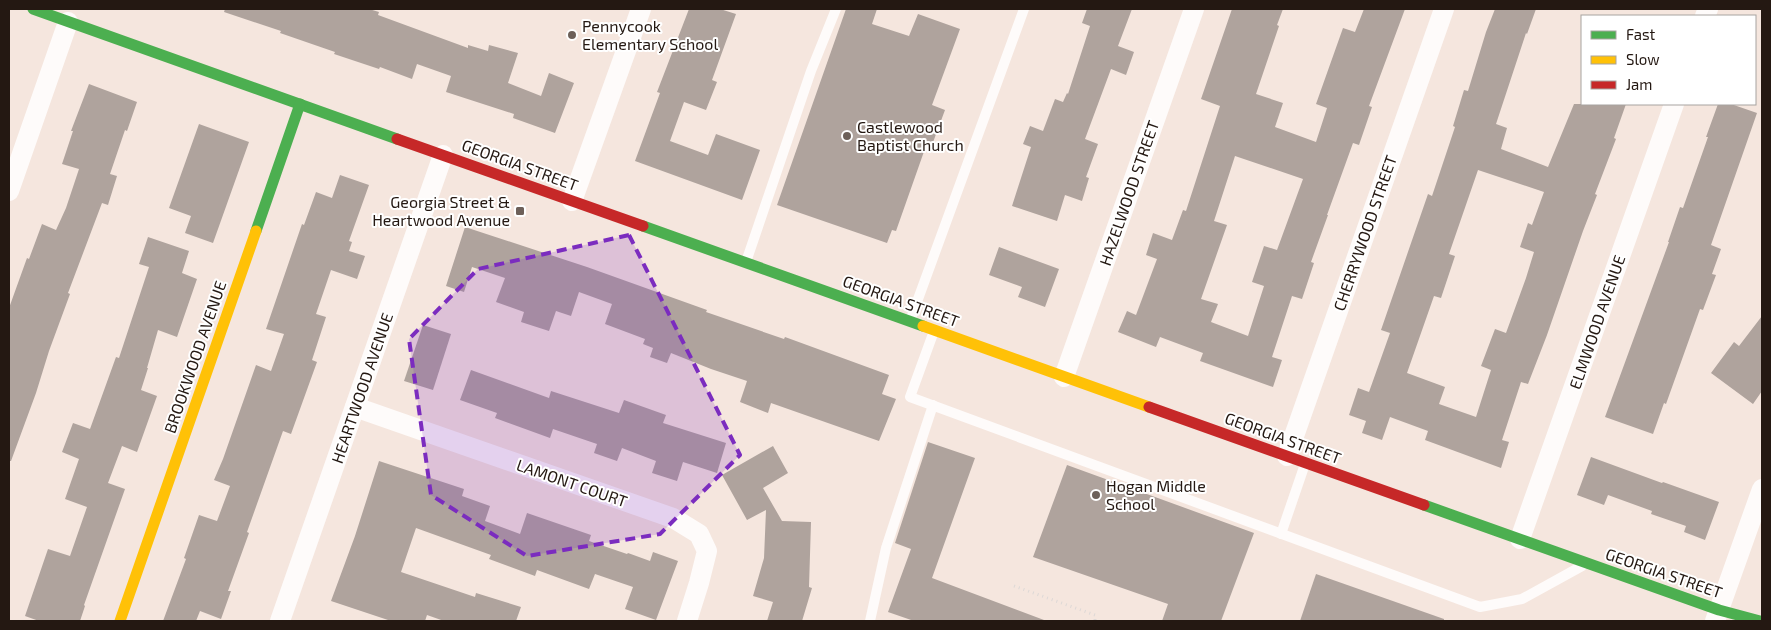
<svg xmlns="http://www.w3.org/2000/svg" width="1771" height="630" font-family="'Exo 2',sans-serif">
<rect width="100%" height="100%" fill="#f5e6de"/>
<g fill="#afa39d" fill-rule="evenodd">
<polygon points="225,9 369,9 379,12 378,15 468,48 468,45 488,51 489,45 518,53 508,83 541,96 549,73 574,83 555,133 513,118 514,114 446,92 451,76 417,64 412,79 380,67 379,69 334,54 335,52 280,33 281,31 224,12"/>
<polygon points="689,9 720,9 736,14 712,80 717,82 706,110 684,102 670,141 708,155 716,134 760,150 742,200 635,161 660,93 657,92"/>
<polygon points="846,9 877,9 872,24 909,36 918,14 960,29 932,105 945,110 932,145 927,143 896,231 892,230 887,243 777,205"/>
<polygon points="1087,9 1132,9 1118,46 1134,52 1126,75 1111,69 1085,139 1098,144 1086,177 1089,178 1082,201 1065,195 1057,221 1012,206 1031,147 1023,144 1030,126 1043,131 1055,99 1063,102 1067,93 1068,94 1090,26 1082,23"/>
<path d="M1232,9h51l-6,16 2,1 -23,68 27,9 -8,24 41,15 11,-34 -11,-4 27,-76 12,4 9,-23h41l-36,97 3,1 -13,38 -6,-2 -26,72h1l-17,47 3,1 -12,36 -10,-3 -20,61 10,3 -9,27 -73,-26 3,-8 -43,-16 -4,10 -38,-15 9,-21 9,4 21,-56 -11,-4 7,-22 19,7 11,-30 3,1 34,-105 -19,-7zM1235,156l68,23 -26,71 -13,-4 -12,36 12,4 -16,50 -37,-14 7,-18 -17,-5 26,-74 -13,-4z"/>
<path d="M1495,9h41l-9,25 -1,-1 -30,91 11,4 -6,21 47,18 26,-63h52l-12,34 2,1 -21,55 2,1 -14,36 -36,104 -19,49 -7,-2 -19,58 7,2 -8,26 -76,-28 3,-9 -38,-14 -8,23 -20,-7 4,-12 -17,-6 9,-27 11,4 21,-59 -9,-3 47,-136 4,2 23,-69 -2,-1 11,-36 4,1 18,-59zM1478,170l66,22 -12,33 -4,-2 -8,24 14,5 -8,26 -20,55 -11,-4 -14,37 10,4 -15,47 -37,-13 6,-17 -38,-14 27,-77 7,2 14,-42 -6,-2z"/>
<polygon points="89,84 137,102 127,131 125,130 110,174 117,176 108,205 102,203 68,293 70,294 49,351 36,393 11,461 9,461 9,308 27,258 29,259 42,224 56,230 66,208 79,169 62,164 73,131 71,131"/>
<polygon points="1718,104 1731,104 1757,113 1711,245 1721,249 1712,274 1716,275 1703,310 1700,309 1666,404 1664,403 1653,434 1605,417 1669,242 1668,242 1680,207 1683,208 1708,137 1706,137"/>
<polygon points="199,124 249,142 213,243 185,233 191,216 169,208"/>
<polygon points="340,175 369,185 349,241 352,242 349,251 365,256 357,279 331,270 316,314 326,317 312,360 317,362 291,434 283,431 247,532 249,533 228,591 231,591 221,619 200,611 196,621 163,621 186,559 184,558 199,515 217,521 230,486 214,480 223,459 256,365 271,371 284,334 266,329 302,224 304,225 316,192 332,198"/>
<polygon points="465,227 587,267 707,310 706,312 784,339 785,337 889,375 882,394 896,399 879,441 771,403 768,413 740,402 747,381 711,369 671,353 667,363 650,357 653,348 643,344 645,339 605,324 612,304 579,292 571,316 556,311 549,331 521,322 524,312 496,302 505,278 472,267 464,292 446,286"/>
<polygon points="148,237 189,251 182,273 197,279 177,337 158,330 147,368 148,368 141,390 157,396 137,452 122,446 108,483 125,489 84,605 85,606 80,621 39,621 25,616 48,549 70,556 87,507 65,499 79,459 62,452 73,423 90,429 116,357 119,358 149,267 139,264"/>
<polygon points="999,247 1059,269 1045,307 1018,297 1022,287 989,275"/>
<polygon points="1762,316 1762,391 1753,404 1711,373 1734,342 1739,346"/>
<polygon points="423,325 451,334 433,390 404,381"/>
<polygon points="471,370 549,398 551,391 619,413 624,400 666,415 663,423 726,443 717,473 683,462 677,481 652,473 656,461 622,448 617,461 594,453 597,444 553,429 550,438 495,418 497,413 460,400"/>
<polygon points="928,442 975,458 932,578 1044,620 1043,621 914,621 888,612 911,549 895,543"/>
<polygon points="773,446 788,473 763,488 782,521 811,522 809,587 812,588 802,621 767,621 773,602 753,596 764,558 766,510 747,520 722,475"/>
<polygon points="1591,457 1662,483 1663,482 1719,502 1705,540 1684,532 1686,526 1651,514 1652,511 1608,495 1604,505 1577,495"/>
<polygon points="379,461 464,489 462,496 490,506 485,521 520,534 527,513 591,535 589,541 627,554 628,553 650,561 653,552 678,561 656,620 625,609 633,587 595,574 589,589 537,570 535,576 489,559 491,555 416,528 401,572 475,597 476,593 521,607 516,621 444,621 427,615 425,621 391,621 331,601 355,536"/>
<polygon points="1067,465 1254,533 1221,621 1162,621 1168,604 1033,557"/>
<polygon points="1316,574 1444,619 1444,621 1300,621"/>
</g>
<g fill="none" stroke-linecap="round" stroke-linejoin="round">
<polyline stroke="#ddd8d6" stroke-width="3" stroke-dasharray="1 4" stroke-linecap="butt" points="1014,586 1095,615 1095,621"/>
<g stroke="#fefbfa" stroke-width="10">
<polyline points="746,262 811,71 836,9"/>
<polyline points="910,321 1024,9"/>
<polyline points="934,331 910,397 1480,607 1522,599 1582,566"/>
<polyline points="1281,534 1305,464"/>
<polyline points="870,621 886,548 933,405"/>
</g>
<g stroke="#fefbfa" stroke-width="20">
<polyline points="1705,16 1708,9"/>
<polyline points="9,191 68,22"/>
<polyline points="572,201 641,9"/>
<polyline points="1064,377 1194,9"/>
<polyline points="355,407 673,518 699,534 707,551 699,583 687,621"/>
<polyline points="1287,456 1444,9"/>
<polyline points="1520,539 1674,104"/>
<polyline points="280,621 443,155"/>
<polyline points="1715,621 1762,489"/>
</g>
<g stroke="#4caf50" stroke-width="11">
<polyline points="33,9 397,139"/>
<polyline points="643,226 923,326"/>
<polyline points="256,231 300,104"/>
<polyline points="1424,505 1719,610 1760,621"/>
</g>
<g stroke="#ffc107" stroke-width="11">
<polyline points="923,326 1149,407"/>
<polyline points="120,621 256,231"/>
</g>
<g stroke="#c62828" stroke-width="11">
<polyline points="397,139 643,226"/>
<polyline points="1149,407 1424,505"/>
</g>
</g>
<path fill="#7b2cbf" fill-opacity="0.2" stroke="#7b2cbf" stroke-width="4" stroke-dasharray="10 6" stroke-linejoin="round" d="M629,235l111,220 -80,79 -133,22 -96,-61 -22,-156 69,-70z"/>
<g fill="#6d6059" stroke="#fff" stroke-width="2">
<circle cx="572" cy="35" r="5"/>
<circle cx="847" cy="136" r="5"/>
<rect x="515" y="206" width="10" height="10" rx="2.5"/>
<circle cx="1096" cy="495" r="5"/>
</g>
<g text-anchor="middle" stroke-width="4" stroke-linejoin="round" paint-order="stroke">
<g font-size="16" fill="#241812" stroke="#fff" text-anchor="start">
<text x="582" y="32">Pennycook<tspan x="582" dy="18">Elementary School</tspan></text>
<text x="857" y="133">Castlewood<tspan x="857" dy="18">Baptist Church</tspan></text>
<text x="510" y="208" text-anchor="end">Georgia Street &amp;<tspan x="510" dy="18">Heartwood Avenue</tspan></text>
<text x="1106" y="492">Hogan Middle<tspan x="1106" dy="18">School</tspan></text>
</g>
<g font-size="16" fill="#241812" stroke="#fff">
<text transform="translate(520 165) rotate(20)" y="6">GEORGIA STREET</text>
<text transform="translate(1129 193) rotate(-71)" y="6">HAZELWOOD STREET</text>
<text transform="translate(1365 233) rotate(-71)" y="6">CHERRYWOOD STREET</text>
<text transform="translate(901 301) rotate(20)" y="6">GEORGIA STREET</text>
<text transform="translate(1597 322) rotate(-71)" y="6">ELMWOOD AVENUE</text>
<text transform="translate(195 357) rotate(-71)" y="6">BROOKWOOD AVENUE</text>
<text transform="translate(362 388) rotate(-71)" y="6">HEARTWOOD AVENUE</text>
<text transform="translate(1283 438) rotate(20)" y="6">GEORGIA STREET</text>
<text transform="translate(572 483) rotate(19)" y="6">LAMONT COURT</text>
<text transform="translate(1664 573) rotate(19)" y="6">GEORGIA STREET</text>
</g>
</g>
<rect width="1771" height="630" fill="none" stroke="#241812" stroke-width="20"/>
<rect x="1581" y="15" width="175" height="90" fill="#ffffff" stroke="#a7a3a0"/>
<rect x="1591" y="31" width="25" height="8" fill="#4caf50" stroke="#a7a3a0"/>
<text x="1626" y="40" font-size="15" fill="#241812">Fast</text>
<rect x="1591" y="56" width="25" height="8" fill="#ffc107" stroke="#a7a3a0"/>
<text x="1626" y="65" font-size="15" fill="#241812">Slow</text>
<rect x="1591" y="81" width="25" height="8" fill="#c62828" stroke="#a7a3a0"/>
<text x="1626" y="90" font-size="15" fill="#241812">Jam</text>
</svg>
